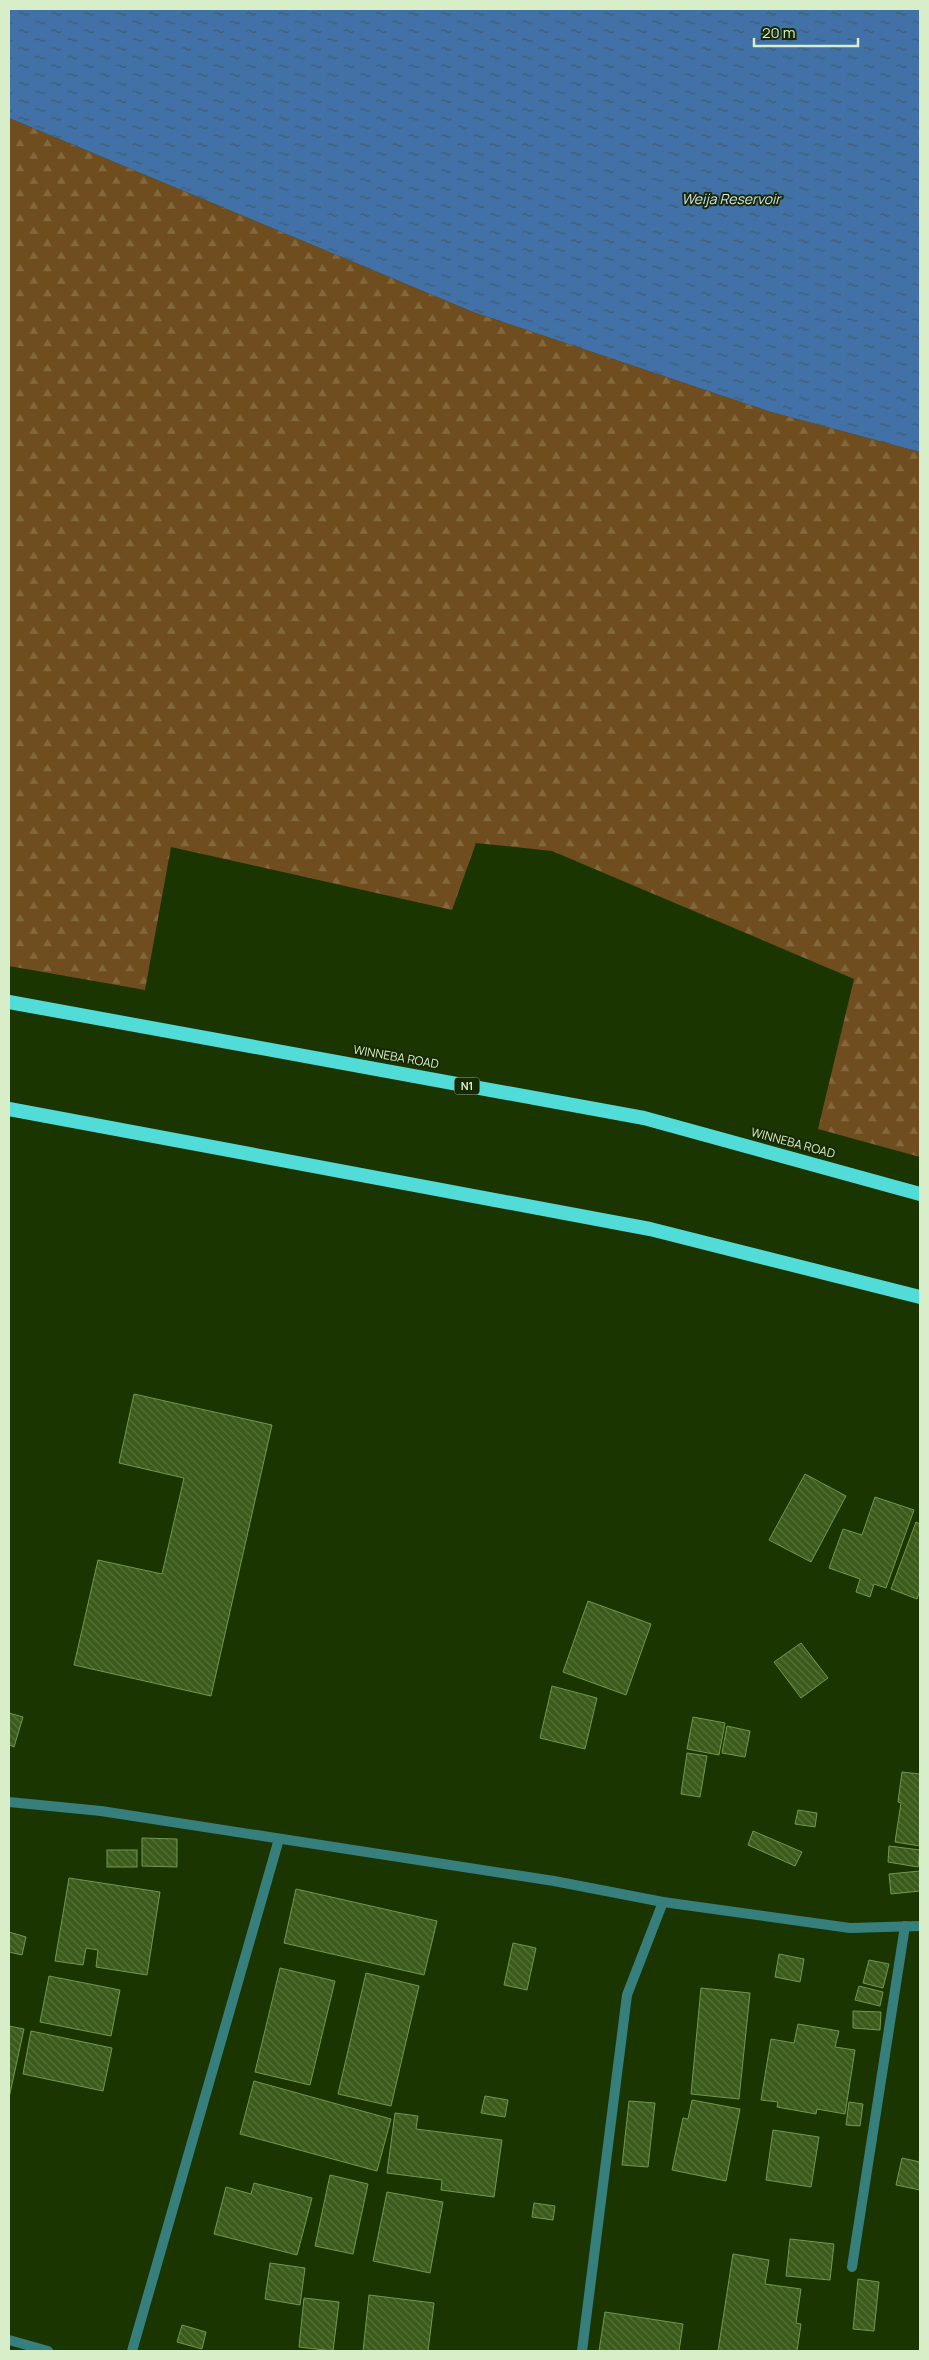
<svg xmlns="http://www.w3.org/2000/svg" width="929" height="2360" font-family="Manrope,sans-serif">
<defs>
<pattern id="forest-firs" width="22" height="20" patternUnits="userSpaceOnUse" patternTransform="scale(1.25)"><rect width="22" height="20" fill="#6f4d1e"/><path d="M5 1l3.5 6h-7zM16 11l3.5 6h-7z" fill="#83673d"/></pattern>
<pattern id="water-ripples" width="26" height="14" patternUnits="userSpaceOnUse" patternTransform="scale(1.25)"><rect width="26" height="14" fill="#4171a7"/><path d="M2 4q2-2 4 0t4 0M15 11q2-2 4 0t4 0" fill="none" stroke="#415c72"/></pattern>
<pattern id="building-back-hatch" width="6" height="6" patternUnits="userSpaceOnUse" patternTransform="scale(1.25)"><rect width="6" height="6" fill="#3a5b1a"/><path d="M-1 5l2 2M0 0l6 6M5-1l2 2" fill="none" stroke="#56733a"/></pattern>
</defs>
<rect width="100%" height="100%" fill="#1b3500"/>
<polygon fill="url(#forest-firs)" points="9,118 473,312 771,412 920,452 920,1157 818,1129 854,979 552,851 476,843 452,910 171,847 145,990 9,966"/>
<polygon fill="url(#water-ripples)" points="9,9 920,9 920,452 771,412 473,312 9,118"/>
<g fill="url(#building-back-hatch)" stroke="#719850">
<polygon points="134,1394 272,1425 211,1696 74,1665 98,1560 162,1574 184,1478 119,1463"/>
<polygon points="805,1474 846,1496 811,1562 769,1540"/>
<polygon points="875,1497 914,1510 886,1588 874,1584 870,1597 856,1592 860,1579 829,1568 843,1529 862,1535"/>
<polygon points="916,1522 920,1524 920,1590 917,1599 891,1589"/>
<polygon points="588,1601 651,1624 626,1695 563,1672"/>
<polygon points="801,1643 828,1678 801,1698 774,1662"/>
<polygon points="552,1686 597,1698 585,1749 540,1738"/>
<polygon points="9,1713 23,1717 14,1747 9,1745"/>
<polygon points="693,1717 725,1723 719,1755 687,1749"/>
<polygon points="727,1726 750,1731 745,1757 722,1753"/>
<polygon points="687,1753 707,1756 700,1797 681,1794"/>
<polygon points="902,1772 920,1774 920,1846 895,1842 901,1803 898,1802"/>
<polygon points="798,1810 817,1813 815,1827 795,1824"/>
<polygon points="753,1831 802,1852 795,1866 748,1845"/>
<polygon points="142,1838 177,1839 177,1867 142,1866"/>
<polygon points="889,1846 920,1850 918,1867 888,1862"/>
<rect x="107" y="1850" width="30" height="17"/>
<polygon points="920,1871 920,1891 891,1894 889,1874"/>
<polygon points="69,1878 160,1892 147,1975 96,1967 98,1950 86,1948 83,1965 55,1961"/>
<polygon points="296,1889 437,1921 424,1975 284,1943"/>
<polygon points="9,1932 26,1937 22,1955 9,1952"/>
<polygon points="513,1943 536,1948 527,1990 504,1985"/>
<polygon points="779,1954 804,1959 800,1982 775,1977"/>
<polygon points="869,1960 889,1964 883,1988 863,1983"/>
<polygon points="280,1968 335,1981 310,2085 255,2072"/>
<polygon points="366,1973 419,1986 391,2106 338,2094"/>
<polygon points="49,1976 120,1990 111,2036 40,2022"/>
<polygon points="859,1986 883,1992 880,2006 855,2000"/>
<polygon points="701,1988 750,1993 739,2099 691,2094"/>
<polygon points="853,2011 881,2012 880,2030 853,2028"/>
<polygon points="798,2024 839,2031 835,2047 855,2050 845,2114 817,2109 816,2114 777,2107 778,2102 761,2100 771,2039 794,2043"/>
<polygon points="9,2026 24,2029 9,2098"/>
<polygon points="31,2031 112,2048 103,2091 23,2074"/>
<polygon points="254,2081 391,2119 377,2171 240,2134"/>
<polygon points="485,2096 508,2100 505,2117 481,2113"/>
<polygon points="692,2100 740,2109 726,2181 672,2170 683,2118 688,2119"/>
<polygon points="629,2101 655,2103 648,2167 622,2165"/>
<polygon points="849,2102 863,2104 860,2126 846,2125"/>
<polygon points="395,2113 418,2116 416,2129 502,2140 494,2197 441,2190 442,2180 387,2173"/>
<polygon points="773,2130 819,2137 811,2187 766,2180"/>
<polygon points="902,2158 920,2162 920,2190 896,2185"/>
<polygon points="330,2175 368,2184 353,2254 315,2246"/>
<polygon points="254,2183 312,2198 297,2255 214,2234 226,2187 251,2194"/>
<polygon points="387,2192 443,2202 430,2273 373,2261"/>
<polygon points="534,2203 555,2206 553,2220 532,2217"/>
<polygon points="790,2239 834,2244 830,2280 786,2276"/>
<polygon points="733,2254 769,2260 765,2284 801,2289 796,2323 801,2324 797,2351 718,2351"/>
<polygon points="270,2263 305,2268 300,2305 265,2299"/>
<polygon points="858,2279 879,2282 874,2331 853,2329"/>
<polygon points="369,2295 434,2303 428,2351 363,2351"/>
<polygon points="304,2298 339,2302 333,2351 299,2347"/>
<polygon points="605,2312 683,2324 679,2351 599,2351"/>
<polygon points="182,2325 206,2332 202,2349 177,2342"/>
</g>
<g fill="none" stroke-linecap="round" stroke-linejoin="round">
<g stroke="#377f7d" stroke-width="10">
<polyline points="9,1802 101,1811 554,1881 663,1902 850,1928 920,1926"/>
<polyline points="852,2267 905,1926"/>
<polyline points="9,2340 48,2351"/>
<polyline points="132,2351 279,1839"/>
<polyline points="582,2351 627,1995 663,1902"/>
</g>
<g stroke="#51dcd8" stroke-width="14">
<polyline points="9,1002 644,1118 920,1194"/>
<polyline points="9,1109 650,1229 920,1297"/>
</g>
</g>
<g text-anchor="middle" stroke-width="4" stroke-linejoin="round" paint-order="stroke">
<rect fill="#162904" stroke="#9eb38e" stroke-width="1" x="454.5" y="1077.5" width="25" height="17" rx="4"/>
<g font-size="11" font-weight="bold" fill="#d8eec9">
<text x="467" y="1090">N1</text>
</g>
<g font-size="12" fill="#d8eec9" stroke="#162904">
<text transform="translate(396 1057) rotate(10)" y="4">WINNEBA ROAD</text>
<text transform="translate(793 1143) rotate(15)" y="4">WINNEBA ROAD</text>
</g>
<g font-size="14" font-style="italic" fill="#d4e2f2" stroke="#162904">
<text x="731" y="204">Weija Reservoir</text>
</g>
</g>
<rect width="929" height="2360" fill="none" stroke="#d8eec9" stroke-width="20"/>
<path d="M754 38v8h104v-8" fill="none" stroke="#d8eec9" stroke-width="2.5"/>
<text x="762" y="38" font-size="15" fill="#d8eec9" stroke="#162904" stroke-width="4" paint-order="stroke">20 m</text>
</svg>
